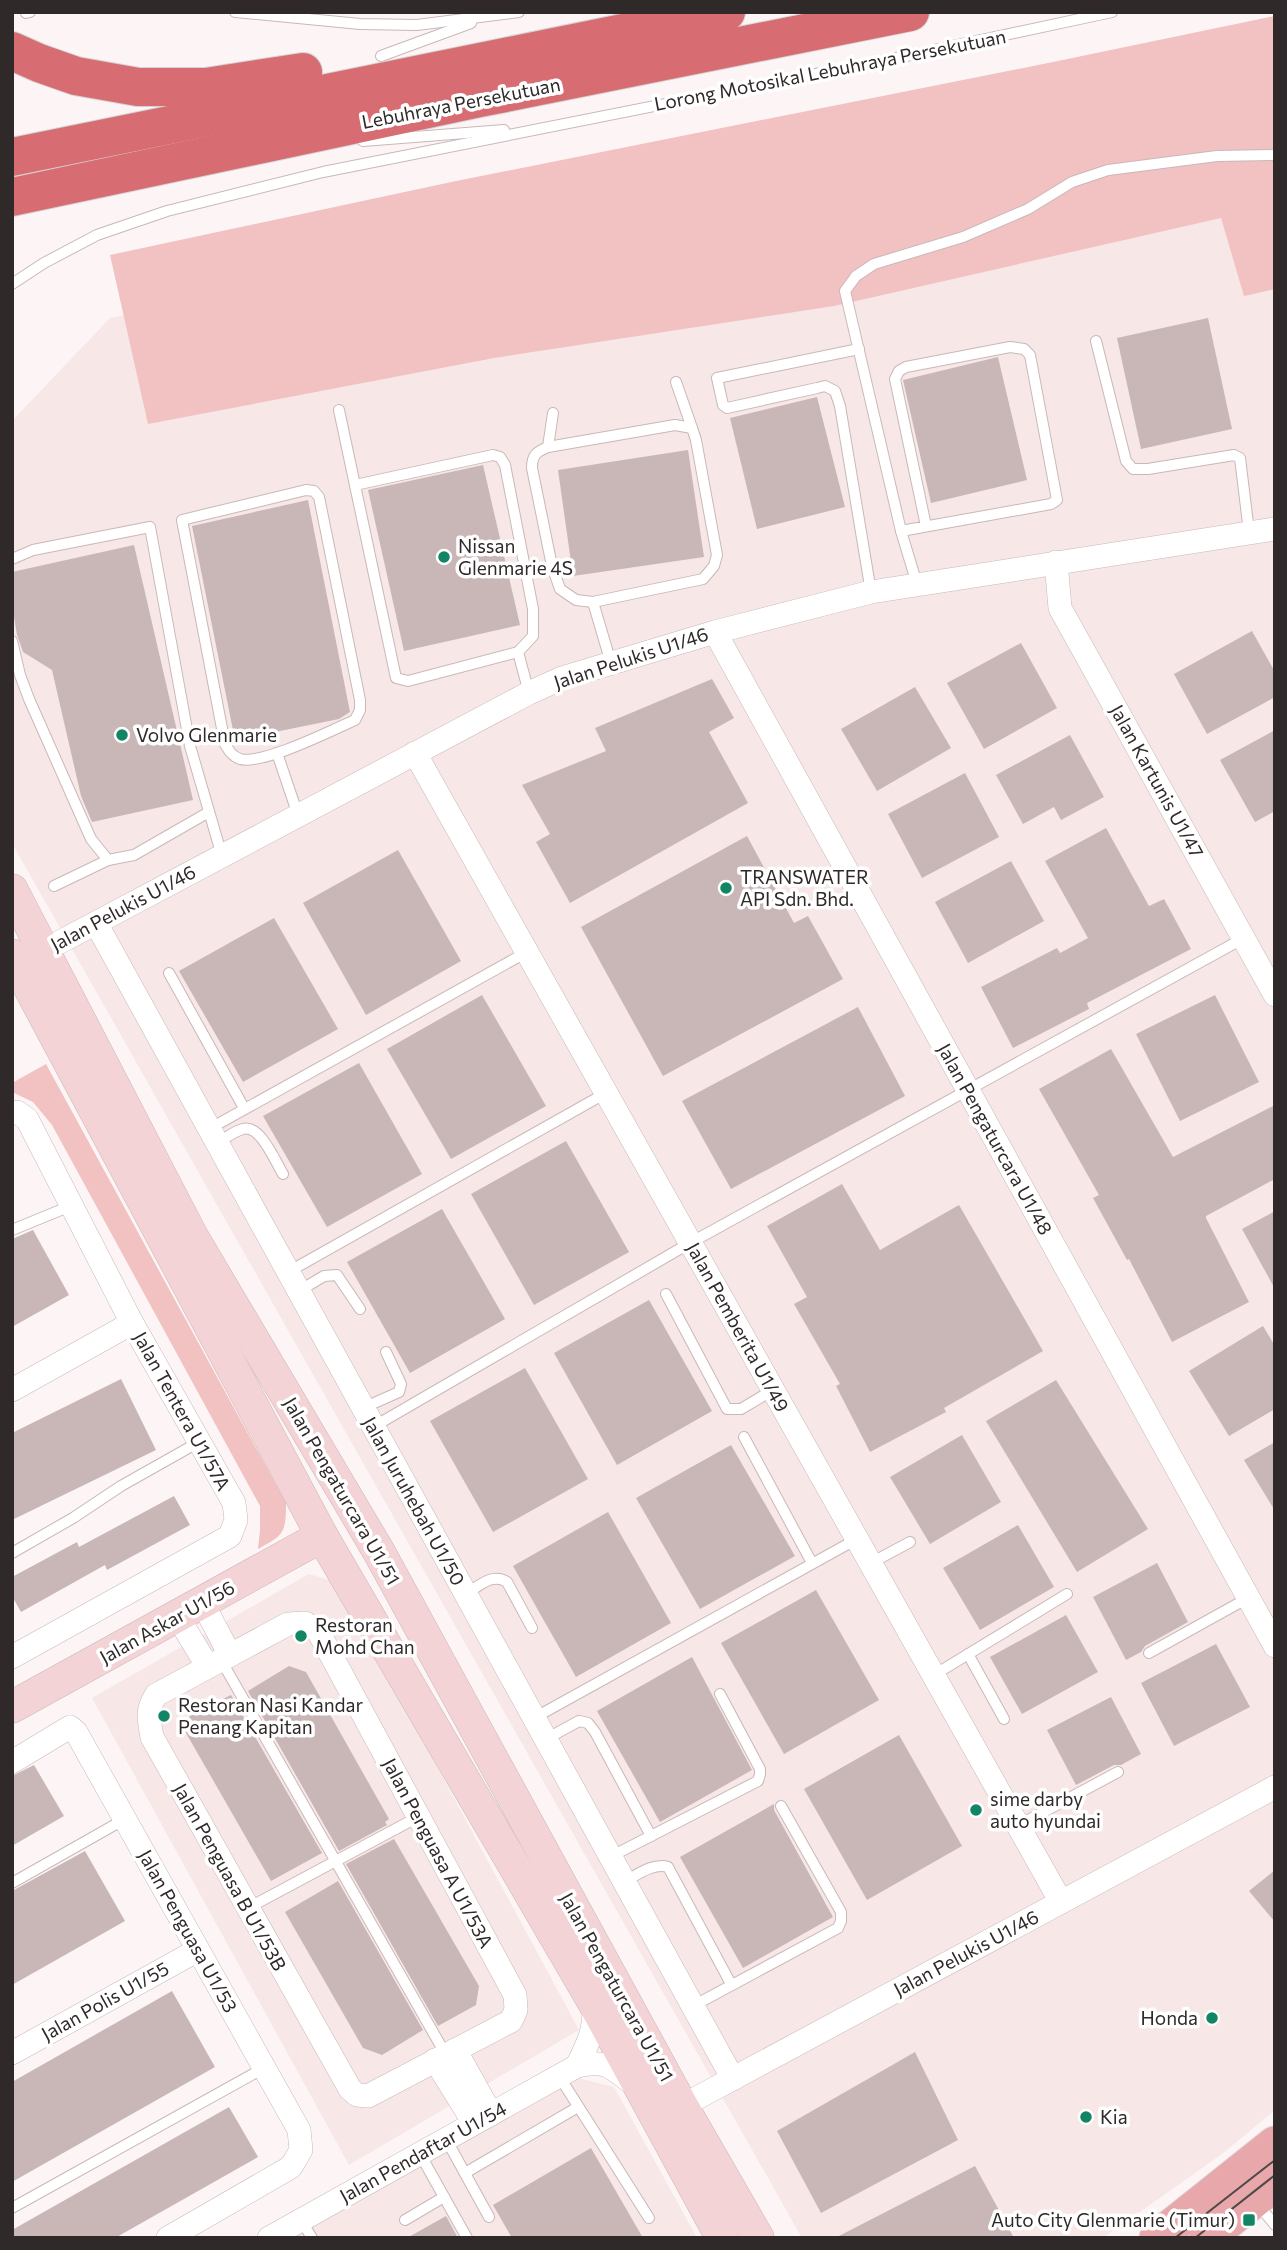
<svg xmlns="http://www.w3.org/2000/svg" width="1287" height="2250" font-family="Commissioner,sans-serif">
<rect width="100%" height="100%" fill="#fdf5f5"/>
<g fill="#f7e7e7">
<polygon points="1275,67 1275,2110 1222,2154 1103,2238 802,2238 12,843 12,421 110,318"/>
<polygon points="309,1574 338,1583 579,2030 349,2165 92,1698"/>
<polygon points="578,2078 614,2087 697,2238 292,2238"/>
</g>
<g fill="#f2c1c2">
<polygon points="1275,16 1275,289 1244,296 1221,218 834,306 494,358 148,424 110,255 456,181 1053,62"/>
<path d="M46,1064l240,439c0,30 -2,32 -28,46l2,-19v-24l-208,-381 -19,-23 -21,-10v-9z"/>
</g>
<g fill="#c9b7b7">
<polygon points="1208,318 1232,429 1141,449 1117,338"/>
<polygon points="998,357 1027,480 931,503 903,380"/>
<polygon points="817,397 845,507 757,529 730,418"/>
<polygon points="688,450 704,557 573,576 558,470"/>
<polygon points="483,465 520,625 404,651 368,490"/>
<polygon points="308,500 350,712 339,719 235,740 192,526"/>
<polygon points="134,545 193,800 92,822 81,796 52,670 23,652 17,635 12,604 12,572"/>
<polygon points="1252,631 1275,672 1275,697 1207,734 1174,674"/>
<polygon points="1021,643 1057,708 984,749 947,683"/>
<polygon points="712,679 734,718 709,732 748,803 570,903 536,842 550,834 522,785 606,751 595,728"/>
<polygon points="915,687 951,748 877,791 841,729"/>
<polygon points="1275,730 1275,811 1255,822 1220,760"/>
<polygon points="1070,735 1104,797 1061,820 1054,807 1023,824 996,775"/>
<polygon points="965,773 999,837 922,878 888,814"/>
<polygon points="1106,828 1149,906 1164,899 1191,949 1087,1003 1089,1009 1013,1048 981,987 1057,948 1060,953 1088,938 1045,861"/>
<polygon points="747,836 794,923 808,916 843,979 663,1076 581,927"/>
<polygon points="398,850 461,961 366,1015 303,903"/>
<polygon points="1011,861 1044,921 968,963 935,902"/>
<polygon points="274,918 338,1029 243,1082 179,971"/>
<polygon points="482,995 546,1106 451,1159 387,1049"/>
<polygon points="1215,995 1259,1082 1180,1121 1136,1034"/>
<polygon points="858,1007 905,1096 731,1189 682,1101"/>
<polygon points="1111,1049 1173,1157 1275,1105 1275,1179 1206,1216 1206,1218 1249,1302 1172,1342 1129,1259 1127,1260 1093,1198 1099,1195 1039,1089"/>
<polygon points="359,1063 422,1174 327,1227 263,1116"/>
<polygon points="566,1141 629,1252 534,1305 471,1194"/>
<polygon points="842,1184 880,1250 959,1205 1043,1351 944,1408 946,1412 870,1452 836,1386 840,1384 794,1304 807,1297 767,1226"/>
<polygon points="442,1209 505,1319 410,1373 347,1262"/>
<polygon points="1275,1211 1275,1289 1242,1229"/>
<polygon points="33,1230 69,1295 12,1327 12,1239"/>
<polygon points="649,1300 712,1411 617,1465 554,1353"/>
<polygon points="1263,1326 1275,1346 1275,1409 1229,1436 1189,1371"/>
<polygon points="525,1368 588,1479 493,1532 430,1421"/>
<polygon points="121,1379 156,1450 12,1520 12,1433"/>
<polygon points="1056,1380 1148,1529 1077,1572 986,1421"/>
<polygon points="962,1435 1001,1502 930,1544 890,1477"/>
<polygon points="1275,1442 1275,1511 1244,1460"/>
<polygon points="731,1445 795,1556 700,1609 636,1498"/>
<polygon points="174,1496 190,1525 107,1570 105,1565 21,1612 12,1596 12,1577 77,1542 79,1547"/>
<polygon points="608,1512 671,1623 576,1677 513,1566"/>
<polygon points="1018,1525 1054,1587 980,1630 943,1568"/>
<polygon points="1157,1563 1188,1622 1145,1646 1141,1652 1126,1660 1093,1597"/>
<polygon points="816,1590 879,1700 784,1754 721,1643"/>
<polygon points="1066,1615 1098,1672 1022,1714 990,1657"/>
<polygon points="1216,1644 1250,1707 1174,1746 1141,1683"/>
<polygon points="692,1657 752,1770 660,1822 597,1711"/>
<polygon points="289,1666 306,1672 389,1819 385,1822 387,1825 339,1851 248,1691"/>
<polygon points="231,1695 322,1853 271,1881 186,1733 190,1715"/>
<polygon points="1111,1697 1141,1754 1121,1765 1114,1765 1076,1785 1047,1730"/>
<polygon points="899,1735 962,1846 867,1900 804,1789"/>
<polygon points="34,1765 64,1816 12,1846 12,1776"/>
<polygon points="774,1804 774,1810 833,1917 743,1968 680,1857"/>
<polygon points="394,1839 479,1986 476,2005 438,2026 346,1864"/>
<polygon points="85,1851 125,1921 12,1985 12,1891"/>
<polygon points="1275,1870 1275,1922 1249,1891"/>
<polygon points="338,1881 423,2030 382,2055 363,2048 285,1912"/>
<polygon points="172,1991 215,2067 12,2182 12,2082"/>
<polygon points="915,2052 958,2140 821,2213 777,2131"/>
<polygon points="229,2107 258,2157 115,2238 12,2238 12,2230"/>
<polygon points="591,2148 643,2238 512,2238 493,2205"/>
<polygon points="975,2166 1014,2238 835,2238"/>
<polygon points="446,2216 458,2238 407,2238"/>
</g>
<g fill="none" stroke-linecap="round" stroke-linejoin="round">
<g stroke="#c9b8b8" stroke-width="12">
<g id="lane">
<polyline points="235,12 360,24 417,25 519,12"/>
<polyline points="26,13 30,12"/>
<polyline points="381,56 471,23"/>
<polyline points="363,141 504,130"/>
<polyline points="12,284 44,263 97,235 167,211 323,172 911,55 1112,12"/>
<polyline points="1096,341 1126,461 1133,469 1148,469 1234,455 1240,458 1249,532"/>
<polyline points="859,349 717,378 723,405 727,408 817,388 825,386 835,391 840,406 871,592"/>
<polyline points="676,382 692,428"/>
<polyline points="339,410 396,678 408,681 518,652 529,693"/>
<polyline points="548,447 553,413"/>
<polyline points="355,485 493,455 500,457 505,465 533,609 533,636 518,652"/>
<path d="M306,490l8,1 5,6 41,203v10l-5,10c-23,10 -92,45 -115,39 -8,-3 -11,-8 -15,-15l-43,-224z"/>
<polyline points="901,531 1051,504 1057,500 1030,355 1024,349 1010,347 906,367 899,371 895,379 926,526"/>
<polyline points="12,559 33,550 150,527 190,746 222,856"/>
<polyline points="917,584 901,531 845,291 856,276 874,264 963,237 1028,209 1072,182 1108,170 1217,156 1275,155"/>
<path d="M593,602l110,-23 11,-13 3,-11 -21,-115 -4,-12 -17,-3 -127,22c-12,5 -16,8 -16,21l20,98 8,23 16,11 17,2 18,61"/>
<polyline points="12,641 20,675 29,699 91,839 108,860"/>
<polyline points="277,753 298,815"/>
<polyline points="54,886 108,860 134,855 209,812"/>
<polyline points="169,973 244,1108"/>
<polyline points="209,1129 527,952"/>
<path d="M217,1143c8,-4 17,-12 26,-14 17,-5 32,32 40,45"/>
<polyline points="12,1230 73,1205"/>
<polyline points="288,1272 606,1093"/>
<polyline points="299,1291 324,1276 337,1275 360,1309"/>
<polyline points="666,1294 727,1409 741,1409 773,1390"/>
<polyline points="363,1408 399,1392 401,1384 386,1352"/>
<polyline points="373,1427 690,1243 1244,938"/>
<polyline points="744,1437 812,1563"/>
<polyline points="12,1553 73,1518 121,1486 199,1442"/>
<polyline points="871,1563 910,1542"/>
<path d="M466,1594c12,-7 26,-22 41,-12l25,46"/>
<polyline points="1149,1653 1248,1598"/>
<polyline points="968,1654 1004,1719"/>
<polyline points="221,1660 446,2055"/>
<polyline points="934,1675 1067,1594"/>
<polyline points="534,1718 857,1539"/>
<polyline points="546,1739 579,1721 588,1723 595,1732 651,1836"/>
<polyline points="1019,1825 1118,1772"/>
<polyline points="610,1857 758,1781 760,1774 760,1769 720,1694"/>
<path d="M624,1882c13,-7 30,-20 44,-15l63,117"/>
<polyline points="12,1883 125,1819"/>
<polyline points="248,1908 418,1817"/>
<polyline points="693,2006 838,1928 841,1921 841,1912 781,1806"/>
<polyline points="559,2076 649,2218"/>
<polyline points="446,2139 489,2217"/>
<polyline points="420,2154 467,2238"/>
<polyline points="465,2173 578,2107"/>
<polyline points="1256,2202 1275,2225"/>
<polyline points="12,2208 264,2068"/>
<polyline points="301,2220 312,2238"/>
<polyline points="405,2220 444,2197"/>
</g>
</g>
<g stroke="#c9b8b8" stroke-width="24">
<g id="street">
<polyline points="1056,562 1060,608 1275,995"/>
<polyline points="715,632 1275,1646"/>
<polyline points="415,753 1061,1902"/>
<polyline points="96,923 733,2079"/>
<polyline points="43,951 529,693 562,678 715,632 871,592 1275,529"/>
<polyline points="12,1113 17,1112 27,1119 132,1323 234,1503 236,1520 230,1536 12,1657"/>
<polyline points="12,1390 132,1323"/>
<polyline points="202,1602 230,1655"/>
<polyline points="177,1616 208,1667"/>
<path d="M305,1623l13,8 197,364 1,15 -5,11 -143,75 -11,-1 -7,-6 -198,-352c-3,-18 -6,-26 4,-42l132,-71z"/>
<polyline points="12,1762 70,1727 76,1732 299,2130 301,2150 291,2167 168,2238"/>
<polyline points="455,2050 491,2114"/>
<polyline points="12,2053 198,1950"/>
<polyline points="435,2060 474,2123"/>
<path d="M577,2066c12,-24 18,-36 17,-63"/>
<polyline points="669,2113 1275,1787"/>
<path d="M269,2238l308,-172c32,-7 34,2 59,20"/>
</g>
</g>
<g stroke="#c9b8b8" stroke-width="33">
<g id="secondary">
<polyline points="12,890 193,1238 379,1552 682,2106 758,2238"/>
<polyline points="12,955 322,1536 594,2003 722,2238"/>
<polyline points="12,1707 322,1536"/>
</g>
</g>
<g stroke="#d5d4d4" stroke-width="37">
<g id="primary">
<polyline points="1157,2238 1275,2144"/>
<polyline points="1207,2238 1275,2183"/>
</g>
</g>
<g stroke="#d5d4d4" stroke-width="40">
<g id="highway">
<polyline points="12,51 39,63 76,76 138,87 206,87 303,72"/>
<polyline points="12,157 726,12"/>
<polyline points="12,197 480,98 910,12"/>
</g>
</g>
<use href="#lane" stroke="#fff" stroke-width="10"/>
<use href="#street" stroke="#fff" stroke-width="23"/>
<use href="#secondary" stroke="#f3d3d5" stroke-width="32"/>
<use href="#primary" stroke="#e8a7ab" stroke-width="35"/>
<use href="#highway" stroke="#d86c73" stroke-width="38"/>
<g stroke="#4f4848" stroke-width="2">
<polyline points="1175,2238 1275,2160"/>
<polyline points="1195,2238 1275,2175"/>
</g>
</g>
<g fill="#128564" stroke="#fff" stroke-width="2.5">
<circle cx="444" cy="557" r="7"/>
<circle cx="122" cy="735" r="7"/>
<circle cx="726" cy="888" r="7"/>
<circle cx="301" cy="1636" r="7"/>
<circle cx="164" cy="1716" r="7"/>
<circle cx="976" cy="1810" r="7"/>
<circle cx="1212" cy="2018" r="7"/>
<circle cx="1086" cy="2117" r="7"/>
<rect x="1242" y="2213" width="14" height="14" rx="3.5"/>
</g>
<g text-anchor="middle" stroke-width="7" stroke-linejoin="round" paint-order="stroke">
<g font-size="19" fill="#2f2929" stroke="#fff">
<text transform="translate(830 70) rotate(-11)" y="7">Lorong Motosikal Lebuhraya Persekutuan</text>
<text transform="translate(461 103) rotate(-11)" y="7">Lebuhraya Persekutuan</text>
<text transform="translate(631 658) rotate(-18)" y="7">Jalan Pelukis U1/46</text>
<text transform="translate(1157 781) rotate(61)" y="7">Jalan Kartunis U1/47</text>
<text transform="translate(123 908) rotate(-28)" y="7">Jalan Pelukis U1/46</text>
<text transform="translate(995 1139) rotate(61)" y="7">Jalan Pengaturcara U1/48</text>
<text transform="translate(738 1327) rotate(61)" y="7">Jalan Pemberita U1/49</text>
<text transform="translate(182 1411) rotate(61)" y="7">Jalan Tentera U1/57A</text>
<text transform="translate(342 1491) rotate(60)" y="7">Jalan Pengaturcara U1/51</text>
<text transform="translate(414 1501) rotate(61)" y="7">Jalan Juruhebah U1/50</text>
<text transform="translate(167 1622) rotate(-29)" y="7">Jalan Askar U1/56</text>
<text transform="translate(438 1853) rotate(62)" y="7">Jalan Penguasa A U1/53A</text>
<text transform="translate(230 1877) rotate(61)" y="7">Jalan Penguasa B U1/53B</text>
<text transform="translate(188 1931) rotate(61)" y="7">Jalan Penguasa U1/53</text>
<text transform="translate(966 1953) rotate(-28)" y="7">Jalan Pelukis U1/46</text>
<text transform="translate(617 1987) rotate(61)" y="7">Jalan Pengaturcara U1/51</text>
<text transform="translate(105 2001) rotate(-29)" y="7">Jalan Polis U1/55</text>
<text transform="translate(423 2152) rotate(-29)" y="7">Jalan Pendaftar U1/54</text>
</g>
<g font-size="19" fill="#2f2929" stroke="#fff" text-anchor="start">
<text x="458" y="553">Nissan<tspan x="458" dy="22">Glenmarie 4S</tspan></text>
<text x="136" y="742">Volvo Glenmarie</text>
<text x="740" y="884">TRANSWATER<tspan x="740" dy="22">API Sdn. Bhd.</tspan></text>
<text x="315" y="1632">Restoran<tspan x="315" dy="22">Mohd Chan</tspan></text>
<text x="178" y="1712">Restoran Nasi Kandar<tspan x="178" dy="22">Penang Kapitan</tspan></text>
<text x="990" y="1806">sime darby<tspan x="990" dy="22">auto hyundai</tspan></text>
<text x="1198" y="2025" text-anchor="end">Honda</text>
<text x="1100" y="2124">Kia</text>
<text x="1235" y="2227" text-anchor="end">Auto City Glenmarie (Timur)</text>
</g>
</g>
<rect width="1287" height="2250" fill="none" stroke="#2f2929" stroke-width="28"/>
</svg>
